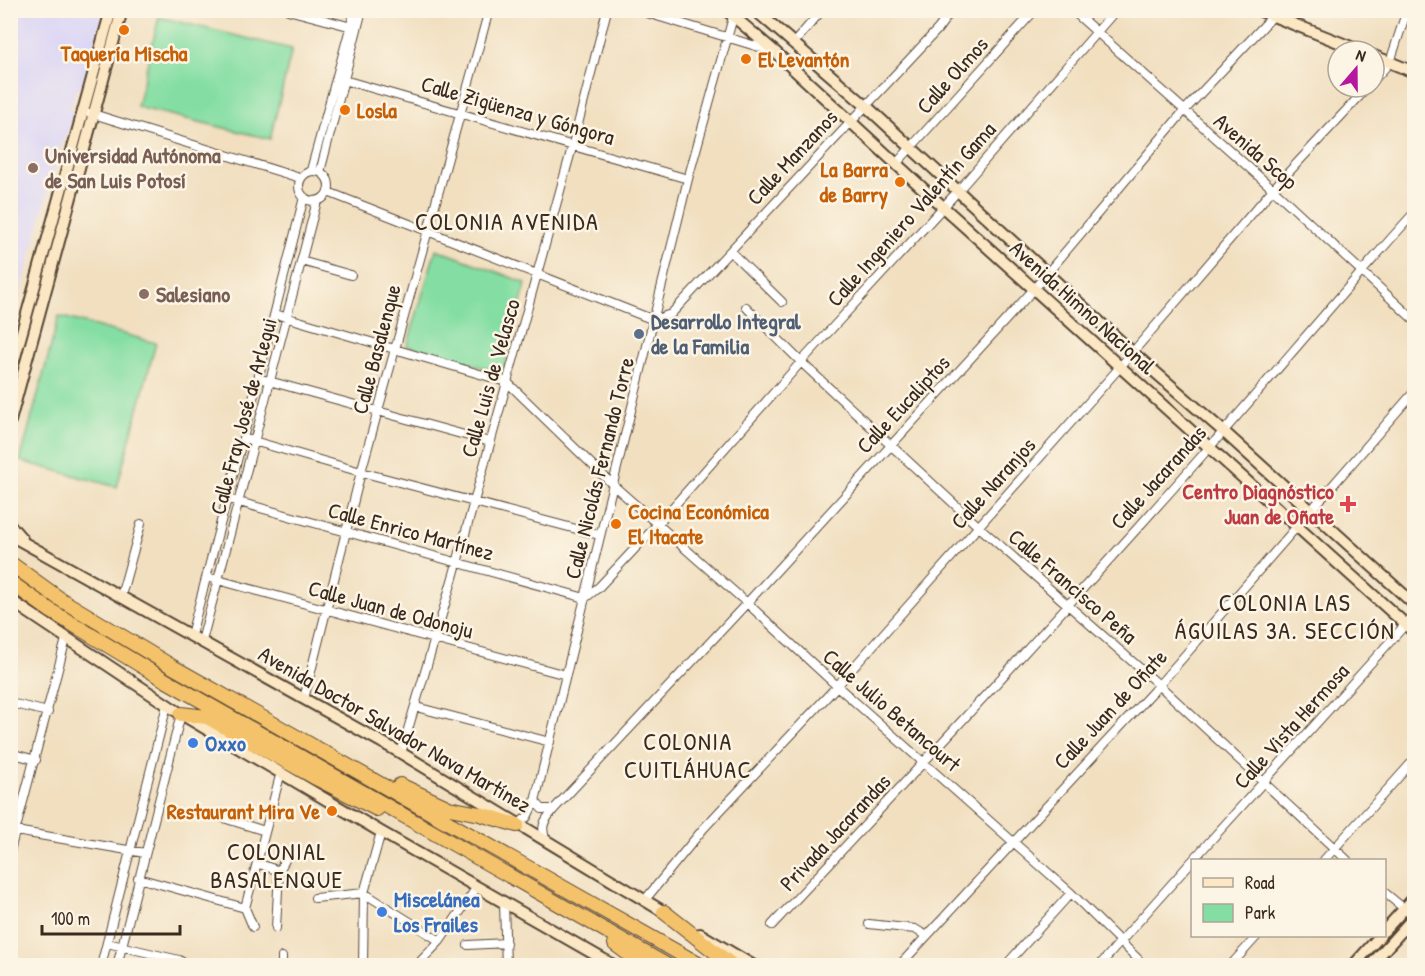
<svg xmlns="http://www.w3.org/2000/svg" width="1425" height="976" font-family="'Patrick Hand',sans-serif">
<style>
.built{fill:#dcd6f6}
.green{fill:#84dea3;stroke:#608460;stroke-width:1.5}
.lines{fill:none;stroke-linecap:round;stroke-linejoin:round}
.street-casing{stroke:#564536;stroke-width:10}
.secondary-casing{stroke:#564536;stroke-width:14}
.highway-casing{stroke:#564536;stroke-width:16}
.street{stroke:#fff;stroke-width:8}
.secondary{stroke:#fbe7c3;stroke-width:10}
.highway{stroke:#f4c26a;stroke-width:14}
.food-dot{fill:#e8710a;stroke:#fcf5e5;stroke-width:2}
.education-dot{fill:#8d6e63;stroke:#fcf5e5;stroke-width:2}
.service-dot{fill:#5c6f8a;stroke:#fcf5e5;stroke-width:2}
.health-dot{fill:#e0444e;stroke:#fcf5e5;stroke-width:2}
.shop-dot{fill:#3f7fe0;stroke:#fcf5e5;stroke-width:2}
.labels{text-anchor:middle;stroke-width:5;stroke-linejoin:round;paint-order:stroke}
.food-label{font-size:22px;font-weight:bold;fill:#c56008;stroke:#fcf5e5;text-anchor:start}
.street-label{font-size:22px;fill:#3b2a1e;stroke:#fcf5e5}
.education-label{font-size:22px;font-weight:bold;fill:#785e54;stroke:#fcf5e5;text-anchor:start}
.service-label{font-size:22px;font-weight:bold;fill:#4e5e75;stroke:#fcf5e5;text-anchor:start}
.health-label{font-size:22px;font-weight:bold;fill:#be3a42;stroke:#fcf5e5;text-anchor:end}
.shop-label{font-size:22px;font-weight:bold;fill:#366cbe;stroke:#fcf5e5;text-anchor:start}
.neighbourhood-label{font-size:24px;letter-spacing:1.5px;fill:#3b2a1e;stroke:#fcf5e5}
</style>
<rect width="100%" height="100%" fill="#fcf5e5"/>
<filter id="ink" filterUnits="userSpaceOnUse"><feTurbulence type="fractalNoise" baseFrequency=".0167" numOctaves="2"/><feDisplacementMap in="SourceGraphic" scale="12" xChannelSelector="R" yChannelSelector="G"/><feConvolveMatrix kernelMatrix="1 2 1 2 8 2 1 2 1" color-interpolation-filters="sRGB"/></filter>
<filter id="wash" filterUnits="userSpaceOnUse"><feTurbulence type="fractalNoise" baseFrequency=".008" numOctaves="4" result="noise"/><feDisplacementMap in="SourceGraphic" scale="24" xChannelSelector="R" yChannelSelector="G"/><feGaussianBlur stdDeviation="1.35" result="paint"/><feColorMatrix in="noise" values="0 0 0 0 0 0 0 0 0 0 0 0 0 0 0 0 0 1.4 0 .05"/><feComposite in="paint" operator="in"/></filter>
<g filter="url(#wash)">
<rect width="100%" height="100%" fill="#f1dfc0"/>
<path class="built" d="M11,10L104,11L83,84L76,91L70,108L75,114L66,140H63L11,326Z"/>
<path class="green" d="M159,17L292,49L270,139L137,107Z
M436,249L526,283L503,373L407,346Z
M59,316L156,343L117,487L20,461Z"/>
</g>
<g filter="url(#ink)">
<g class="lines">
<defs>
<path id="street" d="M288,10L352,27
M637,10L769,50
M1072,10L1273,189L1414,320
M793,44L822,10
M337,78L688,179
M1374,80L1390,62L1407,10
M90,113L300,178
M896,164L1035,10
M311,170L355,10
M299 186a15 15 0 1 1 30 0a15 15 0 1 1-30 0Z
M320,172L362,10
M328,192L654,320L671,314L938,29L952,10
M730,251L782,302
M301,261L351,275
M746,307L801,362L978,526L1159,685L1347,860
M275,314L507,382L613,485L747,603L837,686L1071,893L1145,966
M258,378L490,442
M243,438L361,472L599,535
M228,499L585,598L599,587L658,524L801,362L957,192L1116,10
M207,577L566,675
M121,596L141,524
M191,635L243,438L304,197
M202,641L317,201
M304,699L361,472L489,10
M10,703L48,712
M416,707L550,742
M10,753L36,760
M401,753L454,574L573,144L607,10
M535,801L542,809H554
M217,816L265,831
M517,825L527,817L535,801L688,179L735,10
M10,830L145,853
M546,841C540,826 544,821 554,809L747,603L1034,289L1184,111L1273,16
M10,851L66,639
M1193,860L1414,615
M1324,860L1414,760
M257,863L279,871
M138,878L245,908
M1384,892L1407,911
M315,898L364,893L440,941
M644,901L704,828L837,686L1120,367L1273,189L1368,87
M504,903L506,966
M245,908L281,772
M245,908L253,927
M869,924L915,929L925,935
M772,925C919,768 1066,610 1208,449C1277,371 1344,290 1414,213
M276,928L279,871L285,860
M107,943L179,960L188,966
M468,945L506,943
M282,957V966
M101,966L167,705
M117,966L181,714
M363,966L364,893L381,832
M416,966L440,941L477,887
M899,966L1159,685L1414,392
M1005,966L1071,893
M1099,966L1192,861
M1230,966L1257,936"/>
<path id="secondary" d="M726,10L774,51L943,207L1414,632
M755,10L865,105L1132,352L1223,431L1414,604
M1258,10L1361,51
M1374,56L1414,72
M10,375L111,10
M10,421L122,10
M10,525L22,539
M10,535L401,753L669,915
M10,600L181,714L381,832L615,966
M1384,931L1414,898
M700,934L754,966
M1353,966L1380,936
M1370,966L1414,917"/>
<path id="highway" d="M10,563L60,599L173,667L702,966
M10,582L51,611L165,680L668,966
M181,714L207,717L314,777L377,809
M400,785L449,808L480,814L517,825
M664,912L733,966
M615,944L645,966"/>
</defs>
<use href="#street" class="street-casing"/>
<use href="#secondary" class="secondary-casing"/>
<use href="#highway" class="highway-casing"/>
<use href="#street" class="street"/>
<use href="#secondary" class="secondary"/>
<use href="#highway" class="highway"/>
</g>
</g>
<g class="food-dot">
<circle cx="124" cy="30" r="6"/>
<circle cx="746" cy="59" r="6"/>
<circle cx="345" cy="110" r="6"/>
<circle cx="900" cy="182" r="6"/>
<circle cx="616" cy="524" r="6"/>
<circle cx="332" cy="811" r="6"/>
</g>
<g class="education-dot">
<circle cx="33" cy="168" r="6"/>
<circle cx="144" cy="294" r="6"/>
</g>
<circle class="service-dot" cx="639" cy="334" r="6"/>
<path class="health-dot" d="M1345 495h6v6h6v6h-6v6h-6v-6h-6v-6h6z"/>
<g class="shop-dot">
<circle cx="193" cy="743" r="6"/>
<circle cx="382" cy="912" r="6"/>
</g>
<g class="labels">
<g class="food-label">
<text x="124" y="61" text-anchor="middle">Taquería Mischa</text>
<text x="758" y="67">El Levantón</text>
<text x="357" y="118">Losla</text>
<text x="888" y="177" text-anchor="end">La Barra<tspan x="888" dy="25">de Barry</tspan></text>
<text x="628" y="519">Cocina Económica<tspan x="628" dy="25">El Itacate</tspan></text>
<text x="320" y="819" text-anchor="end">Restaurant Mira Ve</text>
</g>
<g class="street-label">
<text transform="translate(952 75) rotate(-48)" y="8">Calle Olmos</text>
<text transform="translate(518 110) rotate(16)" y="8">Calle Zigüenza y Góngora</text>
<text transform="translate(1256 151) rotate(41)" y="8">Avenida Scop</text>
<text transform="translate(792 157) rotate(-47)" y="8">Calle Manzanos</text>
<text transform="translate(911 214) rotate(-48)" y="8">Calle Ingeniero Valentín Gama</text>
<text transform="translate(1083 307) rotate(42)" y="8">Avenida Himno Nacional</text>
<text transform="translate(376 349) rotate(-75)" y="8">Calle Basalenque</text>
<text transform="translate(490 378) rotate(-74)" y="8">Calle Luis de Velasco</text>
<text transform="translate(903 404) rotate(-47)" y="8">Calle Eucaliptos</text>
<text transform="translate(243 416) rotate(-75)" y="8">Calle Fray José de Arlegui</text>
<text transform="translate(599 468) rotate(-76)" y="8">Calle Nicolás Fernando Torre</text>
<text transform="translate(1158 477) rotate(-48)" y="8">Calle Jacarandas</text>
<text transform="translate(993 483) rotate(-48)" y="8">Calle Naranjos</text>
<text transform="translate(411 531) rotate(15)" y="8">Calle Enrico Martínez</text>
<text transform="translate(1073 586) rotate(41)" y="8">Calle Francisco Peña</text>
<text transform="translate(391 609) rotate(15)" y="8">Calle Juan de Odonoju</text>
<text transform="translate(1110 709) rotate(-47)" y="8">Calle Juan de Oñate</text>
<text transform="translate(892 710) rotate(41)" y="8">Calle Julio Betancourt</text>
<text transform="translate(1291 726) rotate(-48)" y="8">Calle Vista Hermosa</text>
<text transform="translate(395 729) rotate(30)" y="8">Avenida Doctor Salvador Nava Martínez</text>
<text transform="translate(835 832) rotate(-47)" y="8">Privada Jacarandas</text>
</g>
<g class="education-label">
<text x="45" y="163">Universidad Autónoma<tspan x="45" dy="25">de San Luis Potosí</tspan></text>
<text x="156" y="302">Salesiano</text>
</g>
<g class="service-label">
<text x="651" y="329">Desarrollo Integral<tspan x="651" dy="25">de la Familia</tspan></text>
</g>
<g class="health-label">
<text x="1334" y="499">Centro Diagnóstico<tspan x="1334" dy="25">Juan de Oñate</tspan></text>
</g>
<g class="shop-label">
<text x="205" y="751">Oxxo</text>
<text x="394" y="907">Miscelánea<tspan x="394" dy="25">Los Frailes</tspan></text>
</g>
<g class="neighbourhood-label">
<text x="507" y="230">COLONIA AVENIDA</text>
<text x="1285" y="611">COLONIA LAS<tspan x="1285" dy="28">ÁGUILAS 3A. SECCIÓN</tspan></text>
<text x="688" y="750">COLONIA<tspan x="688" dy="28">CUITLÁHUAC</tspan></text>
<text x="277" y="860">COLONIAL<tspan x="277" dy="28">BASALENQUE</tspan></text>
</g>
</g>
<rect width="1425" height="976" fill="none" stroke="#fcf5e5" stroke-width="36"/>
<rect x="1191" y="859" width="195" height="78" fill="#fcf5e5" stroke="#afa495" stroke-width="1.5"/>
<rect x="1203" y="878" width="30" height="9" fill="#fbe7c3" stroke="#afa495" stroke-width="1.5"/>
<text x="1245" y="889" font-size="18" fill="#3b2a1e">Road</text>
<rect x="1203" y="904" width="30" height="18" fill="#84dea3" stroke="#afa495" stroke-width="1.5"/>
<text x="1245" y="919" font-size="18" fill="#3b2a1e">Park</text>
<g transform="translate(1356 69) rotate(20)"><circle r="28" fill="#fcf5e5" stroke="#afa495" stroke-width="1.5"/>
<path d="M0-4.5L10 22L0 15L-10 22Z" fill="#b5179e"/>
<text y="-9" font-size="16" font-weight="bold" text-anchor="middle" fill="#3b2a1e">N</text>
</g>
<path d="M42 925v9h138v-9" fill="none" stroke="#3b2a1e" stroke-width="3"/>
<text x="51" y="925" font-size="18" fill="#3b2a1e" stroke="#fcf5e5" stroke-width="4.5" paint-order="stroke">100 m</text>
</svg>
